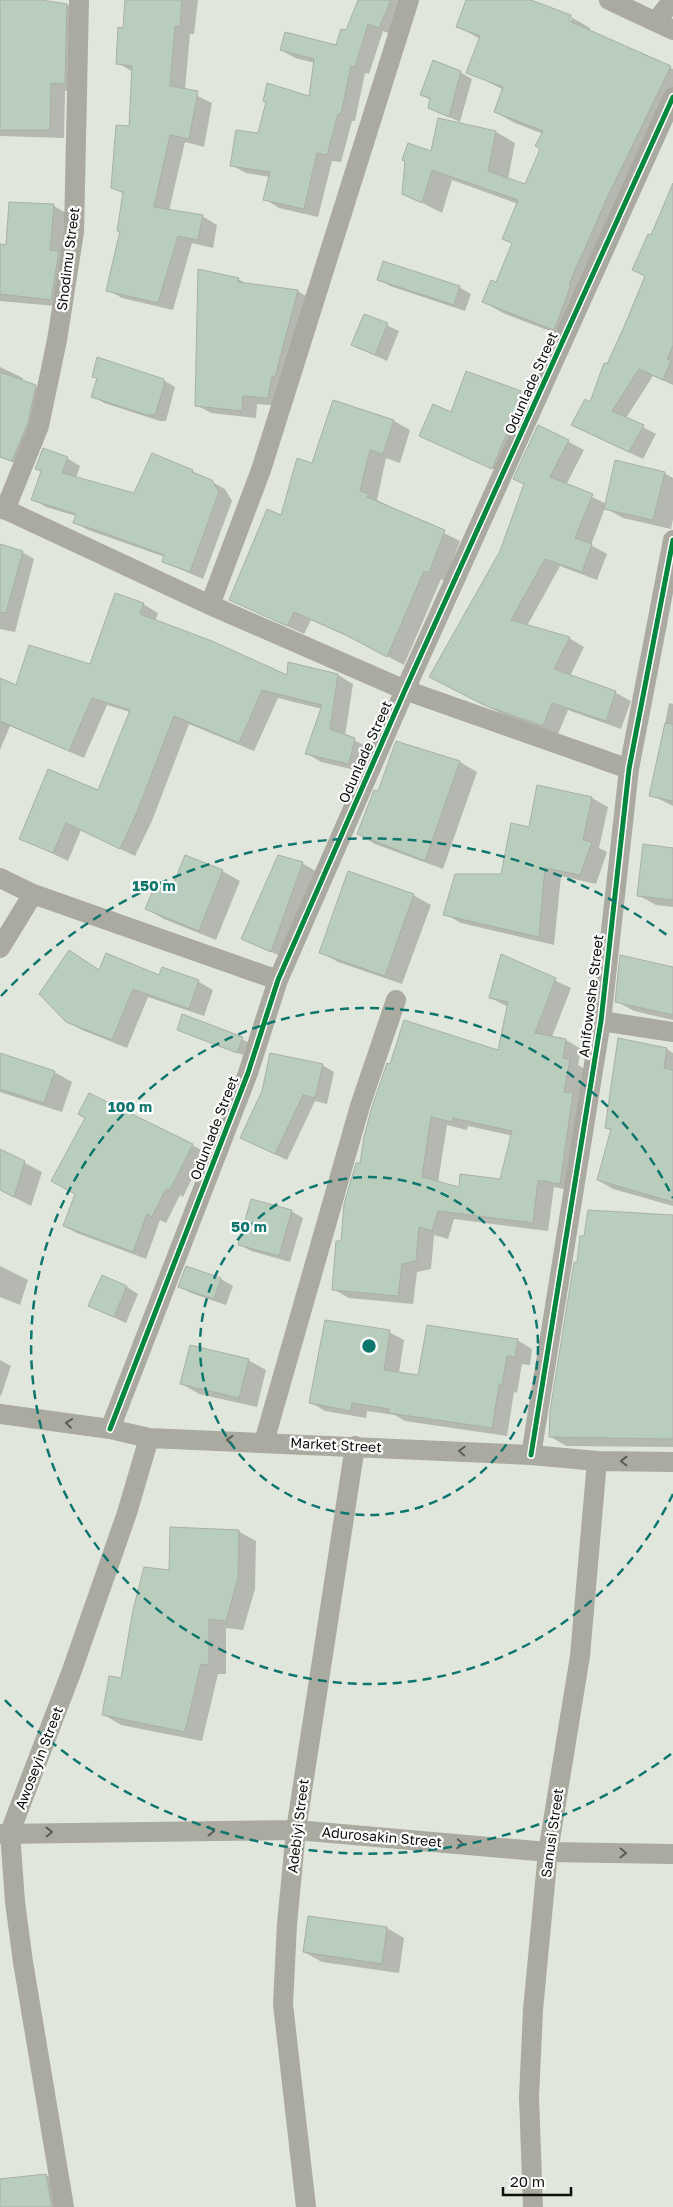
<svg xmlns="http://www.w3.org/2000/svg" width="673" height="2207" font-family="'Golos Text',sans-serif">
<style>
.shadow{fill:#0003;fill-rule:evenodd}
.building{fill:#b9cdbd;stroke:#aaafa8;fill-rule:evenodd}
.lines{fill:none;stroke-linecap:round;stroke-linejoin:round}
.minor{stroke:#aaaaa0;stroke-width:20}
.cycleway-casing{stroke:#fff;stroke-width:8}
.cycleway{stroke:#00873e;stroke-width:5}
.oneway{stroke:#5c5d56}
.ring{fill:none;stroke:#0f766e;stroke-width:2.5;stroke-dasharray:9 6}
.labels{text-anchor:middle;stroke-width:4.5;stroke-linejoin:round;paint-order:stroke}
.street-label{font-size:14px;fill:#0d100b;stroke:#fff}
.centre{fill:#0f766e;stroke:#fff;stroke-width:2.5}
.ring-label{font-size:15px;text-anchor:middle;font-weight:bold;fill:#0f766e;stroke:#fff;stroke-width:4.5;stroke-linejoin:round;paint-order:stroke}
</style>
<rect width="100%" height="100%" fill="#e1e6dc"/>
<path class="shadow" d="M0,0L67,5L81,13L79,91H65L64,138L0,136Z
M127,0H198L194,34H190L185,90L212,103L204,147L185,142L169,211L202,216L217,225L213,248L192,243L173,310L122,298L108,290L122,232L124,194L113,188L130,127L133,72L118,63L124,30Z
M360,0H408L393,35L383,31L369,74L365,73L355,121H352L341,162L332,161L318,217L279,208L265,199L270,177L246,173L231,165L259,134L310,98L315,63L295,58L281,50L337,46L347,32Z
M468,0H528L571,17L590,28L589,31L673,69V114L573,340L503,313L484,302L497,283L513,243L518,204L452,180L442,213L403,193L432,153L439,120L496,132L515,143L508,179L526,186L541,149L543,134L515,123L495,112L504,90L468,72L480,39L457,26ZM569,18H572L568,28Z
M460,72L472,79L460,122L430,108L431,100L421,95Z
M673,186V385L653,376L626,418L656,434L643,459L586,432L590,403L646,276L651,237Z
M54,206L68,214L66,307L0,301V245L7,246Z
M238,279L248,285L297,291L312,299L282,406L257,404L256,418L211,413L196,405Z
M378,279L459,287L471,294L465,311L390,286Z
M365,315L399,331L387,361L353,345Z
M0,367L23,378L22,381L48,393L26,468L0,457Z
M466,372L524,393L535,399L498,471L431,440L451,414Z
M93,376L163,380L175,387L166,421H160L104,403L93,396L98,379Z
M333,401L394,421L410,430L400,463L386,458L377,500L460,541L445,581L441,579L404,665L362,643L311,620L304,634L230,600L313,465Z
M539,426L584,450L566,485L607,504L664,473L673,478V519L671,529L623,518L605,508L591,545L607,554L597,580L560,566L527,626L569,638L584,647L570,676L616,693L631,701L621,729L568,710L558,734L502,714L446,685L501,551L525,485L515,479Z
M67,458L80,466L76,478L135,495L192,471L225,489L232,501L203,579L163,562L165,557L88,530L75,523L76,516L46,507L33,499Z
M0,546L22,552L34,559L15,632L0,629Z
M143,604L158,613L155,621L288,677L289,663L338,675L353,684L345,736L370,748L364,772L321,762L306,753L322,709L278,698L254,751L189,724L152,821L135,856L81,830L68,861L20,838L99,792L130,712L107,705L84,758L10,726L0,750V680L17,687L91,665Z
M669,703L673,704V806L651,795Z
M396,743L460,762L477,772L443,869L375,844L358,834L378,793Z
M538,787L592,798L608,807L599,848L607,852L596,884L561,876L554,945L461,923L445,914L502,876L530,829Z
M673,849V907L656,905L638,895Z
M302,863L319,873L289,960L242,939Z
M222,871L240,881L216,940L164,919L147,909L170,893Z
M413,895L431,905L402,984L338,962L321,952Z
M69,951L100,971L160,976L163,969L199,982L213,990L204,1016L148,997L127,1048L82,1030L66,1021Z
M502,956L571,988L552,1037L566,1040L581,1049L578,1065L585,1069L575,1192L554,1187L548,1231L454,1219L448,1239L434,1235L431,1269L417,1272L413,1304L349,1298L333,1289L361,1165L499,1052L508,1007L491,998ZM447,1125L467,1130L468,1126L513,1136L501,1180L460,1188L438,1182Z
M673,968V1020L634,1011L616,1001Z
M183,1015L248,1042L243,1055L184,1032Z
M619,1040L667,1049L673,1053V1206L613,1189L598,1180L612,1131L607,1128Z
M0,1055L54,1072L72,1082L62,1112L0,1092Z
M322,1065L334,1072L327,1104L315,1101L287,1160L241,1138Z
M192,1145L205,1152L183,1197L180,1195L166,1223L160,1220L146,1259L77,1233L64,1226L76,1194Z
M0,1150L42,1172L31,1206L0,1190Z
M291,1211L303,1218L290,1262L251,1251L239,1244Z
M673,1217V1447L566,1446L551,1437Z
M0,1266L28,1280L20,1305L0,1297Z
M187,1268L221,1279L233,1286L226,1305L191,1293L179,1286Z
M127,1287L138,1294L126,1323L89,1306Z
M389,1332L404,1340L399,1373L419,1376L517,1340L532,1349L530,1365L522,1364L517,1393L514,1392L507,1436L405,1421L395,1415L367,1411L366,1418L325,1411L310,1402Z
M0,1360L11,1366L1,1396H0Z
M248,1360L266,1370L257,1407L199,1394L182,1384Z
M238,1531L256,1541L255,1589L243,1630L226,1628V1674H218L202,1741L121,1725L104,1715L122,1680L170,1571Z
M309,1917L387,1928L404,1938L399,1973L322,1962L304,1952Z
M46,2175L64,2185L67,2207H0V2181Z"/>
<path class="building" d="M0,0H41L67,4L65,84L51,83L50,130H0Z
M125,0H182L180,26H175L170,86L198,91L189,139L170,135L154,207L203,215L198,240L178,236L158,303L106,291L120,231H117L123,192L111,188L116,125L129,126L132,66L116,64L118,27L123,28Z
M358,0H391L379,28L368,24L355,67L351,66L341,114H338L327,155L317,153L304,209L263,200L270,172L230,166L236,130L258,133L266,102L263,101L267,83L309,96L314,59L280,50L285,32L336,45L341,29L346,30Z
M466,0H531L571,15L569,21L671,66L607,198L569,284L571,285L554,330L482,302L491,280L496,282L512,243L502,239L518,200L432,170L422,203L402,194L405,161L402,160L408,143L431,151L438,118L496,131L488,171L525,184L540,149L535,146L543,131L494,112L503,87L466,73L480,36L456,27Z
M433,60L461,71L449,117L428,108L430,98L420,95Z
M673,183V346L667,359L671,361L663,380L639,369L612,411L644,425L629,452L571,425L585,399L590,402L604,363L607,364L624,327L645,276L632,270L648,234L651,235Z
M9,202L54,204L50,250L59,251L51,300L0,294V244L6,245Z
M383,261L460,286L454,305L377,280Z
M198,269L239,278L238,282L298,290L275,377L272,376L268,398L243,396L242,411L195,406Z
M364,314L388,323L375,355L351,345Z
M97,357L164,379V386L155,415H147L91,397L97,378L92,377Z
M466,371L524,392L492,469L419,436L433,404L451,412Z
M0,372L36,385L28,423L12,461L0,457Z
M333,400L394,420L383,454L370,450L360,491L369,494L367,497L445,530L429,573L424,571L387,657L344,634L294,612L287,626L229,600L267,509L281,515L297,458L312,463Z
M538,425L569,440L550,477L593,494L575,538L592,544L582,572L545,559L511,620L570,637L554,669L616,691L606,721L552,703L543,726L486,706L429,677L500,551L524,484L513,479Z
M43,448L68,457L62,473L134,493L152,453L193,470L192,472L212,480L219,492L190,572L162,562L164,555L102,532L73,523L76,514L31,500L41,471L35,469Z
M615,460L665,472L653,520L604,509Z
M0,544L23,551L6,613L0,612Z
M115,593L144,603L140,614L212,641L287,675L288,662L338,674L330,729L355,738L349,764L305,754L322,705L262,690L239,743L174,716L137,812L120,849L66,823L53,853L19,839L48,769L98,790L130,710L92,698L69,751L0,721V678L16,685L29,645L90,664Z
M665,723L673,724V801L649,796Z
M396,741L460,761L425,861L357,834L374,790L378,791Z
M537,785L592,797L583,840L592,842L580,875L545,868L539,937L443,915L455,874H501L511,823L529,827Z
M643,844L673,848V900L637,896Z
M185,855L223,870L199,931L145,909L155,886L170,892Z
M278,855L303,862L271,952L241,939Z
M348,871L414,894L385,976L319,953Z
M69,950L99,970L106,953L159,975L162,967L199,980L189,1009L133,989L112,1040L66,1022L39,994Z
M501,954L556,978L535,1033L566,1039L563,1058L570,1059L564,1092L573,1093L560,1184L538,1180L533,1223L438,1211L432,1231L419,1227L416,1261L402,1264L398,1296L332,1290L336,1241H341L344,1204L356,1163H360L364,1137L371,1110L387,1063L390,1064L404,1020L498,1050L508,1002L489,998ZM431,1117L452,1122L453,1118L512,1131L500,1179L460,1174L459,1187L422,1177Z
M620,955L673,967V1015L615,1002Z
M182,1014L243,1037L237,1053L177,1030Z
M618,1038L667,1048L664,1068L673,1070V1202L597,1180L611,1129L605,1128Z
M0,1053L55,1071L44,1103L0,1089Z
M270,1053L323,1064L315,1098L303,1095L275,1154L240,1138L262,1091Z
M89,1093L193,1144L170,1190L166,1189L152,1217L147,1214L133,1252L63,1226L75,1194L51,1181L85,1118L78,1114Z
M0,1149L25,1161L14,1197L0,1190Z
M251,1199L292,1210L279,1256L238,1245Z
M588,1210L673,1215V1439L549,1437L550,1411L574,1262H577L580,1236H584Z
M186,1266L221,1278L214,1299L178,1287Z
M102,1275L127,1286L114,1317L88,1306Z
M325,1320L390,1330L384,1370L418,1375L427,1325L518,1339L515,1357L507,1356L502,1385H499L492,1428L389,1413V1409L352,1403L351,1411L309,1403Z
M190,1345L249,1359L239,1398L180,1384Z
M170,1527L239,1530L238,1578L226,1621L209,1619V1665L201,1664L185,1732L102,1715L109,1676L121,1678L133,1610L144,1567L169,1570Z
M308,1916L387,1927L382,1964L303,1952Z
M46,2174L52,2207H0V2179Z"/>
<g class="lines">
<path class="minor" d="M609,0L673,30
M656,21L673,0
M0,507L210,605L405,690L629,769
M5,510L39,426L57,340L74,232L79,0
M210,605L261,470L409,0
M0,878L33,894L278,980
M0,948L33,894
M601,1021L673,1032
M0,1414L110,1429L149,1438L531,1455L597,1461L673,1462
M110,1429L248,1073L278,980L405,690L673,97
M264,1442L360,1106L396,1000
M531,1455L601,1021L629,769L673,540
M0,1834L296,1830L548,1852L673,1854
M64,2207L23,1962L15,1902L10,1832L71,1673L127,1513L149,1438
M306,2207L283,2004L287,1924L296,1830L355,1446
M533,2207L529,2097L533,2010L548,1852L580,1656L597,1461"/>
<defs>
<path id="cycleway" d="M110,1429L248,1073L278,980L405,690L673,97
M531,1455L601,1021L629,769L673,540"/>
</defs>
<use href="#cycleway" class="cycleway-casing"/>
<use href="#cycleway" class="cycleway"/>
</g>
<defs><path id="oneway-chevron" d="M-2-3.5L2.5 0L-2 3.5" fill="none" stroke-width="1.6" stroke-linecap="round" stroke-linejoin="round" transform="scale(1.25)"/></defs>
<g class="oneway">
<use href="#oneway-chevron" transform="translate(69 1423) rotate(-172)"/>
<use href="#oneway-chevron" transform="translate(230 1440) rotate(-178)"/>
<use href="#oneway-chevron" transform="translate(462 1451) rotate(-177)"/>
<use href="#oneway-chevron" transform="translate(624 1461) rotate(-179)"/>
<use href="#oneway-chevron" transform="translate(211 1831) rotate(-1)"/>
<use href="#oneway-chevron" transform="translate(49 1832) rotate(-1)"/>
<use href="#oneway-chevron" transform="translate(460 1844) rotate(5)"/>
<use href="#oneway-chevron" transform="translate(623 1853) rotate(1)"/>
</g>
<g class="ring">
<circle cx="369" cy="1346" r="169"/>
<path d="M673 1494A338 338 0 1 1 673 1198"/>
<path d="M671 1754A508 508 0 0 1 1 1696M1 996A508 508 0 0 1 671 938"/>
</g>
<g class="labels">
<g class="street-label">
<text transform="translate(68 259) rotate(-83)" y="5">Shodimu Street</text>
<text transform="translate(531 383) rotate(-66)" y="5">Odunlade Street</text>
<text transform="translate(365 752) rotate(-66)" y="5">Odunlade Street</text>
<text transform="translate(591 996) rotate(-83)" y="5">Anifowoshe Street</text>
<text transform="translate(214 1128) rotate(-69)" y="5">Odunlade Street</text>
<text transform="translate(336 1445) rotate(3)" y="5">Market Street</text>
<text transform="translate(39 1758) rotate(-69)" y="5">Awoseyin Street</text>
<text transform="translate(298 1826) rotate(-83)" y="5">Adebiyi Street</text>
<text transform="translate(552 1833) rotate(-82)" y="5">Sanusi Street</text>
<text transform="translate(382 1837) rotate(5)" y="5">Adurosakin Street</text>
</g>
</g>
<circle cx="369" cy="1346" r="8" class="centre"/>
<g class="ring-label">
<text x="154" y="891">150 m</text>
<text x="130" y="1112">100 m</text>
<text x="249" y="1232">50 m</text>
</g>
<path d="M503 2187v8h68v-8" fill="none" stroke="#0d100b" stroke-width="2.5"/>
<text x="510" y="2187" font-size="15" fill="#0d100b" stroke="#ffffff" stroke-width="4" paint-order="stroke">20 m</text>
</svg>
